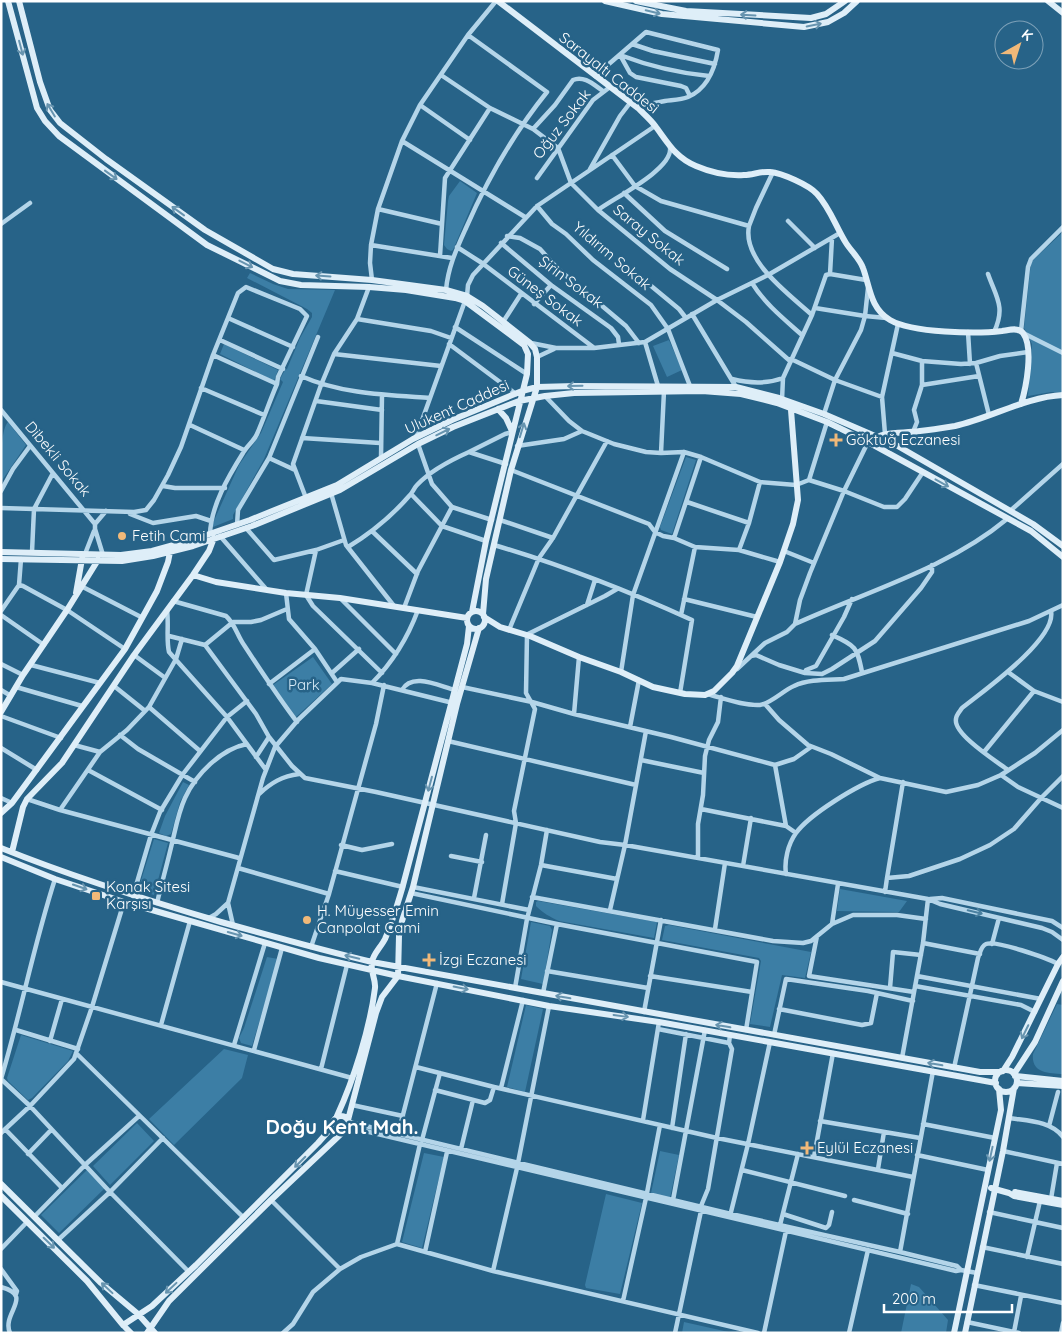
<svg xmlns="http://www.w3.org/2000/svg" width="1064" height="1334" font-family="Quicksand,sans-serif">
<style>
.green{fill:#3c7ea5}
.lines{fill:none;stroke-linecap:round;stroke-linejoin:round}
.street{stroke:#b4d5e9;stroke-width:4.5}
.secondary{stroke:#deeef8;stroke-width:6}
.oneway{stroke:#6794af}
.oneway2{stroke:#4a80a0}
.poi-dot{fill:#f1b979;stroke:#276388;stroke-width:2}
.labels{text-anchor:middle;stroke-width:5;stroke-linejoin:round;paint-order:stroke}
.street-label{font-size:15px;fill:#fff;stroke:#276388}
.poi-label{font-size:15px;fill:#fff;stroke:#276388;text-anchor:start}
.park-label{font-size:15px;fill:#d8ebf7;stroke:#276388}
.district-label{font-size:20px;font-weight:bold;fill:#fff;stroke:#276388}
</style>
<rect width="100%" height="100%" fill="#276388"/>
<path class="green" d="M460,181L477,193L453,250L451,251L447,249L444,245L448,201L449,196Z
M1063,232V393L1051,392L1028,396L1032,344L1024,328L1031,262Z
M250,273L273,284L288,289L335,290L264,459L233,515V519L213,527L212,525L239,465L261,433L283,382L280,379L285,370L287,369L300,338L312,317V313L307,309L247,278Z
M669,340L682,370L667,377L653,346Z
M224,344L278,370L274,381L220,354Z
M8,422L26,445L1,482C1,469 0,430 8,422Z
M686,457L696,460L672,534L661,530L660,527Z
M313,657L332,684L296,717L273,685Z
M183,782L189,785L180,802L171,834L166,836L159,833L165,816Z
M154,839L168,843L154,895L138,890Z
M840,889L907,901L899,912L837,911Z
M538,901L657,922L654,938L559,921C550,917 543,913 536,906V902Z
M531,922L550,926L552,930L543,984L521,979Z
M669,925L811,952L805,978L782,975L770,1027L750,1024L761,961L759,958L662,940L665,926Z
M267,957L278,959L252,1046L241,1043L239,1038L244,1028Z
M1057,1004L1063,1005V1074C1048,1073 1031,1073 1033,1054Z
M526,1005L543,1009L525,1092L507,1087Z
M21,1035L73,1051L68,1061L32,1098L28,1100L8,1081L7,1078Z
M224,1049L248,1055L242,1078L174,1145L149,1119Z
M137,1123L154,1141L110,1185L93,1166Z
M660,1151L679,1155L670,1198L651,1193Z
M424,1153L444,1157L422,1248L402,1242Z
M88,1169L105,1188L59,1233L41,1215Z
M606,1194L642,1203L620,1294L586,1288L585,1285Z
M911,1284L919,1287L948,1320L946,1333H901Z
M684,1322L733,1333H682Z"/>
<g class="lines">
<path class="street" d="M632,44L653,51L715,64
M620,55C649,66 678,73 709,76
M620,55L630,73L636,77L681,86L686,88L690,96
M441,75L490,108L533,129L558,148L571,183L598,210L670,269L717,300L746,322L790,361
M420,105L470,140
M533,129L555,105L573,80C584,75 594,85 603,91
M402,141L525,217
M612,155L635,186L661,201L749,226C742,261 789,294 812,315
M590,169L620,116L630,103C643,106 653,103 665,101C672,100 681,100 688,97C707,89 715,68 718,50L646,32L595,76
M537,178L593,100L610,87
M624,193L665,231L727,269
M537,206L552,224L566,234L593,260L651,305L668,329L690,386
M378,209L442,224
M598,210C614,198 673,169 670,148
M788,221L815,248
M1,224L30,203
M749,226L756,208L773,172
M507,236L520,238L540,249L558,269L626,326L639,343
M501,243L551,285L611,328L618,337L619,344
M371,245L452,258
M457,247L482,263L593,347
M440,256L445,178L490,108
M830,274L832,238
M988,274C996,297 1006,307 994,332
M372,280L370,263L371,245L378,209L402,141L420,105L468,35L496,1
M752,283C765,304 784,319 802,335
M650,285L679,309L686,318
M446,290C448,267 457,248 466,228C488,178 513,134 547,92L468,35
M467,296L468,285L473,275L537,206L655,126
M534,304L551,285
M815,308L865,316L868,288
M692,314L736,387
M228,318L293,347
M357,319L431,331L451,338
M503,322L521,294
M455,327L527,374
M1021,331L1028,267L1031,259L1063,227
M968,332L970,364
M1023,333L1063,353
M220,340L283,369
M645,342L658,386
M531,343L556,348H594L645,342L717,300L768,275L840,233
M449,344L516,394
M892,353L922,361L961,364L976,363L1000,356L1028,352
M334,354L441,366
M213,355L277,384
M537,357L554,349
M791,359L835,380L882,397
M976,363L989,415
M301,376C341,394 387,395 430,398
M732,379C748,383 767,384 783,378
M922,385L979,376
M201,388L264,415
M545,396L569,421L582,431L614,444L646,452L661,453L684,452L701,457L760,482L796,485L809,480L844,491L884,507H897L905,499L923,472
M782,400L783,378L812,315L826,275L830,274L866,280
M316,401L382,410
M1,410L95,524
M824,414L835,380L861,330L865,316L886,318
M190,425L244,450
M913,432L917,422L914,410L922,385V361
M885,434L882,397L898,324
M416,437L465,301
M302,438L380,443
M418,444L432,484L452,507L492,520
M517,446L564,439L582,431
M469,452L505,434L512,432
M661,453L664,391
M269,458L295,470
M381,458L382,395
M511,470L649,524L655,532L663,536L674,538L695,547L739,550L780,562
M809,480L827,422
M163,486L175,488H225
M1,491L13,469L30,446
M331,493L346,545L394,606
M411,494L442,526L486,541
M306,498L293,464L321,385L334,354L357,319L369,287
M687,502L749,523
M1,508L134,512L146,510L154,500L168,475L181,447L213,355L238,293L246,287L300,309L307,316L278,377L277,384C270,400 264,418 257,434C254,441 247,446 243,453C228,477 211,506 210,534
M1010,511L1063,464
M130,514L153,523L196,516L211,521
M500,520L553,538
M237,525L238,510L269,458L318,337
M246,528L274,560L316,550L344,540
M373,532L417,574
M220,536L267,590
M674,538L701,457
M494,545C562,565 628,591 692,620L680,693
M348,547C371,533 392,516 410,495C413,492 414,488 417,485C431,470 451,460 469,452L506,464
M316,550L306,595L313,606L382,673
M739,550L749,523L760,482
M784,551L814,563
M32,552L34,509L53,473
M85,554L94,531
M103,555L95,529V524L106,511
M19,585L21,559
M81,586L141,617
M286,593L289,619L315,649L337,682
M340,598L396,654
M684,599L757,617
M173,601L226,616C235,624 237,635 244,645C261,671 278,697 297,722
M587,605L595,580
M404,608L418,571L452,507
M167,610C169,625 166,639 169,652L227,717L266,770
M1,611L19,585L23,586L67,610L125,649
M1,615L44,645
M681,615L695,547
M795,624C865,592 947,569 1007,519
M509,630L539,558L553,538L607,441
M526,635L605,596L617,589
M832,635C856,646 857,647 862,672
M169,636L205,645
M134,655L164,677
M751,656L765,643L787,632L795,624L800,600L810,573L844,491L868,442
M1,664L23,675
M31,665L100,683
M737,669L751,656L756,655L779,665L805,673L822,674L832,669L875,641L921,588L932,572V565
M621,672L633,595L684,452
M1008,672L1034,691L1063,702
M332,673L359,649
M805,673L806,670L816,666L844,617L852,599
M372,683C393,662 408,637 418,610
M269,684L315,649
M114,686L144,710
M16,687L82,706
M462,687L532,702L574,714L671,737L775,765L794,759L811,747
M1,690L11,696
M402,690C412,672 439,686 455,690
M707,694C723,698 743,706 760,705C770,704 784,690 794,686C809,679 827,680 844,679L1029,621L1063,605
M765,704L779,720L808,745L831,754L880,778
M149,707L200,751
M574,714L579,657
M1,716L61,738
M630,727L639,680
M120,735L138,749L195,782
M269,737L292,766L305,778L376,792L600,842L625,845L928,899L940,904L1042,928L1052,932L1063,940
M448,741L636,785
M74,745L100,752
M1,748L37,770
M984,752L1034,691
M256,757L269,737L256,714L205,645L233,622H251L261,620L287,609
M641,760L704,773
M775,765L786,826
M88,770L162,810
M1008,770C996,761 953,734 956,719C956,715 960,711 962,708C982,692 1057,639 1051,611
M1001,775L1018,787L1063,808
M259,794C271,783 282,776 299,774
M1,798L12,803
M27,799L60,810L239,858
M701,809L786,826L796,833
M60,810L100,752L127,730L149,707L176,659L182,639
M341,845L362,850L392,844
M451,856L482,862
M698,858V824L703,795L705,756L709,740L718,722L721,697
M541,865L617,879
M743,866L751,818
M238,868L329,894
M335,871L403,887
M786,874C784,861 788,844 796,833C809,815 858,784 880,778L946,792L978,785L1001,775L1035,753L1063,730
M887,878L903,782
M413,887L529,910
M885,892L887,878L909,876L960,859L990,845L1014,829L1042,797L1063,776
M411,893L557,924L757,962L746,1030
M133,896L151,835L160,812L183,774L227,717L247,701
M532,897L773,941L803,943L811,941L832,924L853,915H897L926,919
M474,898L486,835
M930,899L942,898L1052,921L1063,928
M157,903C162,882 168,861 173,839C176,826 179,811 185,798C196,774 221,749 247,744
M502,904L516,823L514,811L535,709L526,693L527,635
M610,910L625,845L646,731
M209,918L216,914L228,903
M832,924L838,884
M233,925L228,903L263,778L275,747L298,720L341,679L372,683L453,703
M715,929L725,863
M817,936L809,976L914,992
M923,943L980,954
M992,944L999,918
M311,947L329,894L376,724L384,685
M547,971L648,988
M650,976L752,992
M917,976L1041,999
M1,982L352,1078
M915,986L1021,1005L1035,1012
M515,988L527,919L541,865L547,830
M890,988L893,952L921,955
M543,993L557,924
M779,1009L862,1025L871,1023L877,993
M644,1012L661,920
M161,1025L190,921
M658,1029L729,1043
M16,1030L78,1049
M774,1035L786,979L868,991L913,1001
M50,1041L62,999
M234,1045L265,943
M254,1050L282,948
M76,1053L244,1218
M902,1058L923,943L928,899
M416,1067L494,1087L717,1138L913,1177
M954,1068L978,958C980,953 981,946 986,944C996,940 1047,958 1058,964
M321,1069L347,965
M1,1079L30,1106L110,1192L188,1271
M1,1079C21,1012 34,944 55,879
M501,1088L523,1000
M435,1090L485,1103L490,1100L494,1087
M352,1105L403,1116
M1009,1118C1028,1121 1051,1121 1063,1137
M643,1120L659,1022
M820,1121L920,1138
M349,1122L731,1214L900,1252L957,1266L961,1270
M923,1124L995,1138
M1049,1126L1058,1092
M672,1128L686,1034
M5,1129L62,1188
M346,1130L365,1131L956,1271L961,1270L977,1273
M1,1133L30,1106L74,1059L92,1007L124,902
M398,1134L437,983
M422,1140L440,1073
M461,1149L473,1100
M1003,1151L1063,1164
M28,1154L51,1130
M917,1155L988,1170
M814,1157L833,1053
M878,1169L884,1132
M742,1170L845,1196
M1051,1199L1057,1163
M271,1200L340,1269
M673,1200L705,1030
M854,1200L908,1214
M701,1206L708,1189L732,1049L729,1043L730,1035
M989,1212L1063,1228
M783,1214L826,1228L829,1225L832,1212
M730,1216L748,1144L770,1042
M34,1217L86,1164L139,1116
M780,1225L798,1154
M58,1240L110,1192L163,1138
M397,1244L420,1144
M982,1247L1063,1264
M1,1249L27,1222
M425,1252L447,1152
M900,1252L933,1071
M1027,1257L1040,1201
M1,1269L17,1291L16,1294
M493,1271L517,1168L549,1006
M974,1285L1063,1303
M1,1287C35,1296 1,1313 10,1333
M623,1301L646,1198L660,1125
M967,1322L1019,1333
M1014,1332L1021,1296
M283,1333L293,1324L313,1292L340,1269L361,1257L397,1244L493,1271L758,1333
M675,1333L701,1211
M764,1333L786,1231
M849,1333L868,1250
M1061,1333L1063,1323"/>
<path class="secondary" d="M8,1L37,108L45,121L59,136L207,245L280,281L301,285L369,287L406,290L455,298L465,301L524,345L528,354L527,374L486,541L472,612
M19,1L40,82L50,110L60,123L106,159L205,230L273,269L293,274L372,280L446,290L467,296L483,306L529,342L535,349L537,357V387L511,470L486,579L483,614
M498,1L638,108C644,114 651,120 656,127C668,143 676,158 696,166C710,172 728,176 744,175C753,175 760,171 770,172C782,173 809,185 817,194C830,208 836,227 846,243C851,251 860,259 863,268C870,287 870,308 890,320C912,333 977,334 1002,331C1009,330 1019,327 1023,333C1034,348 1026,388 1021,404
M605,1L662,14L804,27L828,22L844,13L857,1
M636,1L686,11L811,18L826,14L845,1
M1048,1L1063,13
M498,409L506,418L512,431
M868,442C886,430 900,434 920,431C931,430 943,428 955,426C991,418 1025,397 1063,395
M1,552L121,555L152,551L192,540L250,520L337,485L413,439L452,420L522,391L537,387L575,386L736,387L779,398L824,414L896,445L1033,524L1063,546
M1,559L122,561L153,556L193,546L252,526L340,490L418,444L453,427L519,401L545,396L574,393L702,391L741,394L777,403L827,422L868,442L1031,531L1063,557
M193,575L216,582L286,593L340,598L467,618
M76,593L82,559
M467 620a9 9 0 1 1 18 0a9 9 0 1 1-18 0Z
M484,617L500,627L530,636L579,657L621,672L653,687L685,694L705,695L714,691L732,673L737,666L780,562L793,524L798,500L791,410
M1,712L23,675L67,610L98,560
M1,813L12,803L125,649L157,591L168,562L170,552
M1,848C73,877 146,900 221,922C271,936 321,950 372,962L980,1072H1000
M12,852L23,807L27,799L62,763L134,655L193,575L209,551L214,538
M1,857L55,879L124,902L319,958L398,976L549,1006L659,1022L996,1083
M995 1081a11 11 0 1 1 22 0a11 11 0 1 1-22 0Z
M1003,1071L1012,1057L1058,964L1063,957
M1014,1074L1035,1042L1063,981
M1015,1076L1063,1081
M1017,1083L1063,1086
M333 1124a8 8 0 1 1 16 0a8 8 0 1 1-16 0Z
M337,1116C354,1079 370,1028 375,988C376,979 370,972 372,962C373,954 381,947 385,939C392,923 397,906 402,889L467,644L469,626
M348,1120L376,1013L382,997L398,976L399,936L402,921L413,887L457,704L479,628
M1,1184L101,1283L138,1314L155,1333
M991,1188L1009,1193L1014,1196L1063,1205
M1015,1192L1063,1201
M1,1196L87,1281L123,1325L131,1333
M123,1325L152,1306L196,1265L318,1143L333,1126
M147,1333L169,1301L271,1200L343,1132
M954,1333L1001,1110L999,1089
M965,1333L1003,1151L1014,1088"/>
</g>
<defs><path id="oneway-shaft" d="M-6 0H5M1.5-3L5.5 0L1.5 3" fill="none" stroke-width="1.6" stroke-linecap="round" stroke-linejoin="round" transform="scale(1.25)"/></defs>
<g class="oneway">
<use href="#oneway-shaft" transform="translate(653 12) rotate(13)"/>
<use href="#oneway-shaft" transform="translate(748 15) rotate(-177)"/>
<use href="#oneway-shaft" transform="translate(814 25) rotate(-11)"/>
<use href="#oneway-shaft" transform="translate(21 48) rotate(75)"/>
<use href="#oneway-shaft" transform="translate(51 110) rotate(-121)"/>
<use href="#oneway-shaft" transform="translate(111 175) rotate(36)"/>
<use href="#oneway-shaft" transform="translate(178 211) rotate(-144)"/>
<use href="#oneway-shaft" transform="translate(246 264) rotate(27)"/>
<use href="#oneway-shaft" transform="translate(323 276) rotate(-176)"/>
<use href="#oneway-shaft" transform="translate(575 386) rotate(179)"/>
<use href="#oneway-shaft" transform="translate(522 430) rotate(-73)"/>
<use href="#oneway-shaft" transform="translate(443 432) rotate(-26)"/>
<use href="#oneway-shaft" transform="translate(942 483) rotate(29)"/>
<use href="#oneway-shaft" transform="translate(430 784) rotate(105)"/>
<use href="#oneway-shaft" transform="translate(80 887) rotate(19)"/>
<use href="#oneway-shaft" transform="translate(235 934) rotate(16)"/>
<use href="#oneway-shaft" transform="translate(352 957) rotate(-167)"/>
<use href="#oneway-shaft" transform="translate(461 988) rotate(11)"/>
<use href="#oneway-shaft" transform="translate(563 997) rotate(-170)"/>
<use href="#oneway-shaft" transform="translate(621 1016) rotate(8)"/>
<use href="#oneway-shaft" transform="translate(723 1026) rotate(-170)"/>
<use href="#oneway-shaft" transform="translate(1025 1032) rotate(116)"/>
<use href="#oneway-shaft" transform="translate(935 1064) rotate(-170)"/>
<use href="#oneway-shaft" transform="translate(991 1154) rotate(102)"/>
<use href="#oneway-shaft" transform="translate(300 1162) rotate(135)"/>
<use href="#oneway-shaft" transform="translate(49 1243) rotate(44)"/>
<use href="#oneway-shaft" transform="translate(107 1288) rotate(-137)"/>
<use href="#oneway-shaft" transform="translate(171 1288) rotate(137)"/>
</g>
<use class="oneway2" href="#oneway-shaft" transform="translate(975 912) rotate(13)"/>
<g class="poi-dot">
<path d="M833.5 432.5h5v5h5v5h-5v5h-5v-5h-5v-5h5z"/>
<circle cx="122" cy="536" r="5"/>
<rect x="91" y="891" width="10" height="10" rx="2.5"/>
<circle cx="307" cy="920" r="5"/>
<path d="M426.5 952.5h5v5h5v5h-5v5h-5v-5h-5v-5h5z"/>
<path d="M804.5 1140.5h5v5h5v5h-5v5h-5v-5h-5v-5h5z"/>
</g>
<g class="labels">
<g class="street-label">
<text transform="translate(609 73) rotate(38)" y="5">Sarayaltı Caddesi</text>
<text transform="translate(562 124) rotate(-52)" y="5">Oğuz Sokak</text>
<text transform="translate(649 235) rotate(39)" y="5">Saray Sokak</text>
<text transform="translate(612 256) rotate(40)" y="5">Yıldırım Sokak</text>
<text transform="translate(571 282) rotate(37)" y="5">Şirin Sokak</text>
<text transform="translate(545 296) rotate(37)" y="5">Güneş Sokak</text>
<text transform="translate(457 407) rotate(-24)" y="5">Ulukent Caddesi</text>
<text transform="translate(58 459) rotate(50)" y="5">Dibekli Sokak</text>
</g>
<g class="poi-label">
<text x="846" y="445">Göktuğ Eczanesi</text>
<text x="132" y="541">Fetih Cami</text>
<text x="106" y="892">Konak Sitesi<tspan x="106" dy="17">Karşısı</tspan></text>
<text x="317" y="916">H. Müyesser Emin<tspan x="317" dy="17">Canpolat Cami</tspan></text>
<text x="439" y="965">İzgi Eczanesi</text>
<text x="817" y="1153">Eylül Eczanesi</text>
</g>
<g class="park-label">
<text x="304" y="690">Park</text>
</g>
<g class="district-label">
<text x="342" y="1134">Doğu Kent Mah.</text>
</g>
</g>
<rect width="1064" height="1334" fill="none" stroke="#ffffff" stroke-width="5"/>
<g transform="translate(1019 45) rotate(39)"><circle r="24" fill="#276388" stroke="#7da1b8"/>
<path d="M0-4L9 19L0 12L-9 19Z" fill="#f1b979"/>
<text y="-8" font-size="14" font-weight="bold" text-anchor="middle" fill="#ffffff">K</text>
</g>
<path d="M884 1304v8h128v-8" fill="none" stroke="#ffffff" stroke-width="2.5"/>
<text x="892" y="1304" font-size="15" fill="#ffffff" stroke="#276388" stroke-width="4" paint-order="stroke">200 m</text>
</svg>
